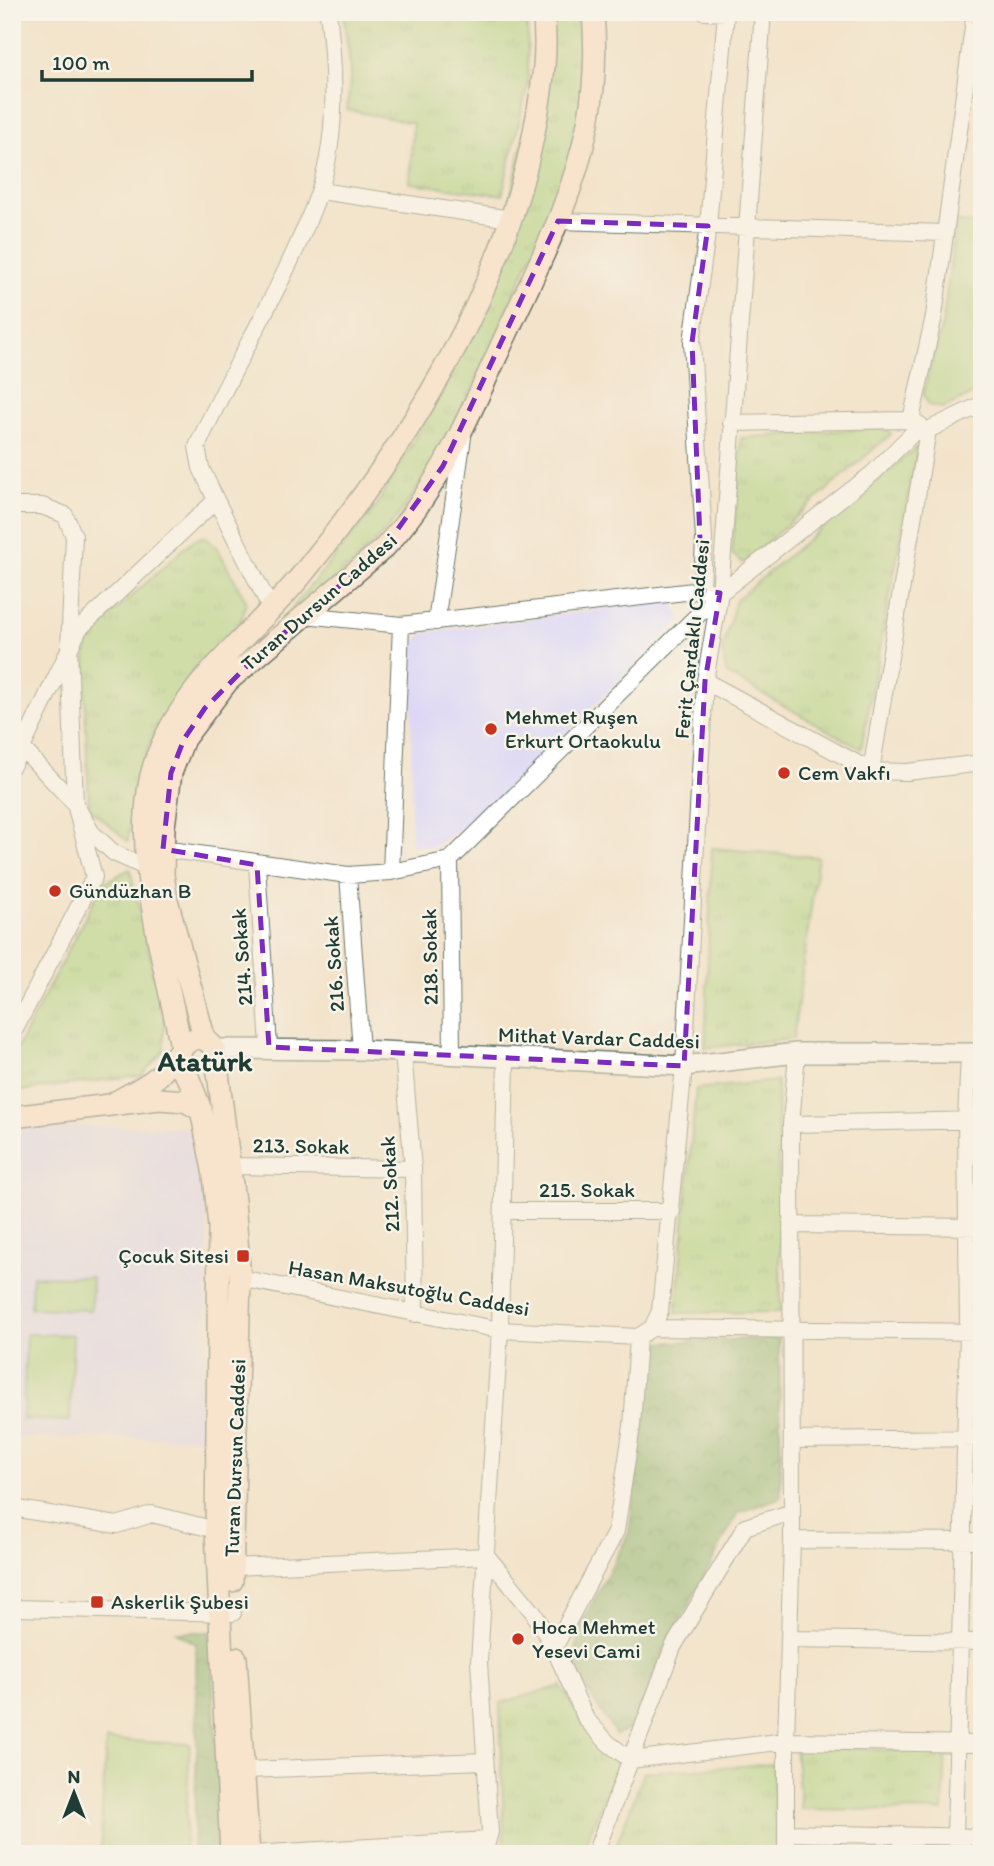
<svg xmlns="http://www.w3.org/2000/svg" width="994" height="1866" font-family="Itim,sans-serif">
<style>
.built{fill:#dcd6f6}
.grass{fill:url(#grass-tufts);stroke:#64895b;stroke-width:2}
.forest{fill:url(#forest-crowns);stroke:#527a52;stroke-width:2}
.green{fill:#a8d582;stroke:#64895b;stroke-width:2}
.lines{fill:none;stroke-linecap:round;stroke-linejoin:round}
.minor-casing{stroke:#697769;stroke-width:18}
.tertiary-casing{stroke:#697769;stroke-width:22}
.secondary-casing{stroke:#697769;stroke-width:24}
.minor{stroke:#fff;stroke-width:16}
.tertiary{stroke:#fff;stroke-width:19}
.secondary{stroke:#fee3d1;stroke-width:21}
.marked{fill:none;stroke:#7b2cbf;stroke-width:5;stroke-dasharray:14 9;stroke-linejoin:round}
.poi-dot{fill:#c8321e;stroke:#f7f3e8;stroke-width:2.5}
.labels{text-anchor:middle;stroke-width:5;stroke-linejoin:round;paint-order:stroke}
.street-label{font-size:21px;fill:#1f3d34;stroke:#f7f3e8}
.poi-label{font-size:21px;fill:#1f3d34;stroke:#f7f3e8;text-anchor:start}
.district-label{font-size:28px;font-weight:bold;fill:#1f3d34;stroke:#f7f3e8}
</style>
<defs>
<pattern id="grass-tufts" width="24" height="20" patternUnits="userSpaceOnUse" patternTransform="scale(1.75)"><rect width="24" height="20" fill="#a8d582"/><path d="M3 7l-1-3M5 7V3M7 7l1-3M15 17l-1-3M17 17v-4M19 17l1-3" fill="none" stroke="#88ae6b"/></pattern>
<pattern id="forest-crowns" width="20" height="18" patternUnits="userSpaceOnUse" patternTransform="scale(1.75)"><rect width="20" height="18" fill="#86b670"/><path d="M2 6a3 3 0 1 1 6 0M12 15a3 3 0 1 1 6 0" fill="none" stroke="#6d955d"/></pattern>
</defs>
<rect width="100%" height="100%" fill="#f7f3e8"/>
<filter id="ink" filterUnits="userSpaceOnUse"><feTurbulence type="fractalNoise" baseFrequency=".0143" numOctaves="2"/><feDisplacementMap in="SourceGraphic" scale="14" xChannelSelector="R" yChannelSelector="G"/><feConvolveMatrix kernelMatrix="1 2 1 2 8 2 1 2 1" color-interpolation-filters="sRGB"/></filter>
<filter id="wash" filterUnits="userSpaceOnUse"><feTurbulence type="fractalNoise" baseFrequency=".00686" numOctaves="4" result="noise"/><feDisplacementMap in="SourceGraphic" scale="28" xChannelSelector="R" yChannelSelector="G"/><feGaussianBlur stdDeviation="1.57" result="paint"/><feColorMatrix in="noise" values="0 0 0 0 0 0 0 0 0 0 0 0 0 0 0 0 0 1.4 0 .05"/><feComposite in="paint" operator="in"/></filter>
<g filter="url(#wash)">
<rect width="100%" height="100%" fill="#f3e3cb"/>
<path class="built" d="M672,599L681,619L485,813L433,847L411,844L412,644L425,633Z
M12,1126L193,1127L207,1221L205,1438H12Z"/>
<path class="grass" d="M343,12H527L528,84L502,195L410,183L413,123L347,110L351,71Z
M550,12H583C590,59 581,114 570,159C561,198 540,236 524,272C489,353 454,439 401,512C370,554 326,586 287,621L282,620L375,508L459,359L492,285Z
M886,427L891,434L743,563L732,554L741,438Z
M918,446L861,749L726,673L722,649L736,600Z
M205,536L218,549L246,601L241,624L192,671L155,731L135,783L128,841L89,808L84,676L89,635L192,541Z
M712,848L818,857L793,1039L705,1048Z
M130,869L164,1015V1050L142,1075L12,1092V1058L103,883Z
M777,1081L781,1312L676,1313L696,1089Z
M561,1686L587,1730L619,1761L581,1854H500L504,1839L500,1703Z
M795,1747L946,1752L943,1811L801,1809Z
M773,1764L776,1854H613L644,1772Z"/>
<path class="forest" d="M779,1338L781,1497L738,1513L665,1649L633,1727L616,1735L576,1672L577,1633L629,1533L654,1343Z
M176,1632H210L222,1854H193L197,1748L196,1644Z"/>
<path class="green" d="M956,221L982,226V390L943,408L929,405L923,393L943,321Z
M32,1276L92,1277L91,1310L31,1308Z
M26,1334L73,1335L70,1421L23,1419Z
M106,1740L190,1744L184,1854H100Z"/>
</g>
<g filter="url(#ink)">
<g class="lines">
<defs>
<path id="minor" d="M705,12L726,13
M320,191L511,219
M558,221L945,233
M911,420L934,316L975,12
M731,423L911,420L920,425
M928,430L982,404
M216,500L201,468L197,447C234,363 289,278 319,192C338,138 335,68 328,12
M12,506H42L65,515L74,536L69,648L75,804L92,833L114,853L147,868
M702,590L704,538L692,342L708,226L726,12
M305,615L401,625L391,872
M436,622L463,437
M401,625L702,590L711,591
M705,681L871,771L907,772L982,763
M22,748L79,629L216,500L271,609
M12,766L22,748L75,804L94,877L12,1035
M871,771L928,430
M163,849L348,875L391,872L450,860L720,593L873,473L920,426
M450,860L452,1054
M257,865L269,1047
M348,875L361,1050
M403,1052L413,1169L415,1314
M791,1124L982,1120
M230,1166L413,1169
M503,1211H672
M793,1225L982,1227
M240,1278L500,1330L638,1337L652,1328L660,1311L684,1066L705,681L720,593L763,12
M652,1328L982,1332
M792,1440L982,1438
M12,1508L117,1525L152,1514L216,1530
M792,1540L982,1541
M487,1556L533,1612L554,1648L586,1719L608,1743L631,1760L786,1741L982,1744
M232,1567L487,1556
M12,1608L233,1613
M789,1639L982,1642
M554,1648L616,1531L632,1426L638,1337
M244,1770L484,1761
M786,1833L982,1837
M955,1836L968,1332L966,1120L969,1054
M252,1854L487,1840
M484,1854L490,1832L479,1662L500,1330L506,1059
M595,1854L673,1647L745,1527L792,1512
M786,1854V1741L792,1540L791,1124L797,1053
M902,1854L903,1835"/>
<path id="tertiary" d="M215,1049L361,1050L684,1066L797,1053H982"/>
<path id="secondary" d="M974,12L982,18
M205,1040L167,900L163,875L164,827L171,773L184,739L228,681L385,547C442,486 473,406 508,331C539,264 574,197 588,123C595,87 596,49 593,12
M111,1105C126,1095 145,1088 158,1076C174,1063 191,1018 215,1049L234,1201L240,1278L232,1581
M12,1117L159,1099L185,1101L201,1110
M236,1658L249,1854
M231,1854L216,1530L219,1227L214,1175L201,1110L189,1079L179,1066L181,1047C165,962 126,838 157,756C186,679 256,633 305,571C412,439 508,285 537,116C543,82 548,47 543,12"/>
</defs>
<use href="#minor" class="minor-casing"/>
<use href="#tertiary" class="tertiary-casing"/>
<use href="#secondary" class="secondary-casing"/>
<use href="#minor" class="minor"/>
<use href="#tertiary" class="tertiary"/>
<use href="#secondary" class="secondary"/>
</g>
</g>
<path d="M0 0H994V1866H0ZM558,221L708,226L692,342L702,590L720,593L705,681L684,1066L269,1047L257,865L163,849L171,773L184,739L205,708L256,657L385,547L443,466Z" fill="#f3e3cb" fill-opacity=".55" fill-rule="evenodd"/>
<path class="marked" d="M558,221L708,226L692,342L702,590L720,593L705,681L684,1066L269,1047L257,865L163,849L171,773L184,739L205,708L256,657L385,547L443,466Z"/>
<g class="poi-dot">
<circle cx="491" cy="729" r="7"/>
<circle cx="784" cy="773" r="7"/>
<circle cx="55" cy="891" r="7"/>
<rect x="236" y="1249" width="14" height="14" rx="3.5"/>
<rect x="90" y="1595" width="14" height="14" rx="3.5"/>
<circle cx="518" cy="1639" r="7"/>
</g>
<g class="labels">
<g class="street-label">
<text transform="translate(319 602) rotate(-41)" y="7">Turan Dursun Caddesi</text>
<text transform="translate(692 639) rotate(-84)" y="7">Ferit Çardaklı Caddesi</text>
<text transform="translate(242 957) rotate(-94)" y="7">214. Sokak</text>
<text transform="translate(430 957) rotate(-91)" y="7">218. Sokak</text>
<text transform="translate(334 964) rotate(-94)" y="7">216. Sokak</text>
<text transform="translate(599 1038) rotate(2)" y="7">Mithat Vardar Caddesi</text>
<text transform="translate(301 1146) rotate(1)" y="7">213. Sokak</text>
<text transform="translate(390 1184) rotate(-93)" y="7">212. Sokak</text>
<text x="587" y="1197">215. Sokak</text>
<text transform="translate(409 1288) rotate(10)" y="7">Hasan Maksutoğlu Caddesi</text>
<text transform="translate(235 1458) rotate(-88)" y="7">Turan Dursun Caddesi</text>
</g>
<g class="poi-label">
<text x="505" y="724">Mehmet Ruşen<tspan x="505" dy="24">Erkurt Ortaokulu</tspan></text>
<text x="798" y="780">Cem Vakfı</text>
<text x="69" y="898">Gündüzhan B</text>
<text x="229" y="1263" text-anchor="end">Çocuk Sitesi</text>
<text x="111" y="1609">Askerlik Şubesi</text>
<text x="532" y="1634">Hoca Mehmet<tspan x="532" dy="24">Yesevi Cami</tspan></text>
</g>
<g class="district-label">
<text x="205" y="1071">Atatürk</text>
</g>
</g>
<rect width="994" height="1866" fill="none" stroke="#f7f3e8" stroke-width="42"/>
<g transform="translate(74 1793)" stroke="#f7f3e8" stroke-width="5" paint-order="stroke">
<path d="M0-5L12 26L0 18L-12 26Z" fill="#1f3d34"/>
<text y="-10" font-size="19" font-weight="bold" text-anchor="middle" fill="#1f3d34">N</text>
</g>
<path d="M42 70v10h210v-10" fill="none" stroke="#1f3d34" stroke-width="3.5"/>
<text x="52" y="70" font-size="21" fill="#1f3d34" stroke="#f7f3e8" stroke-width="5" paint-order="stroke">100 m</text>
</svg>
